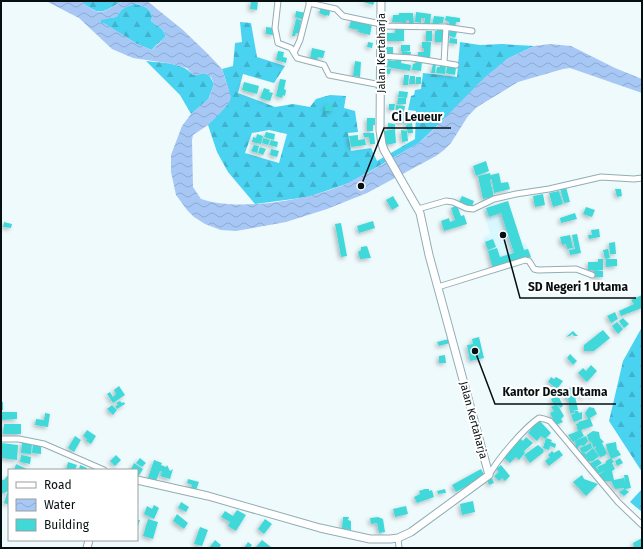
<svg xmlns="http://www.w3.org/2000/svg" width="643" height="549" font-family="'Fira Sans',sans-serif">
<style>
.built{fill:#d9f7ff}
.forest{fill:url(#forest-firs);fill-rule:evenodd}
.water{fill:url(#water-waves);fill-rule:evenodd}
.building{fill:#41d8d8;filter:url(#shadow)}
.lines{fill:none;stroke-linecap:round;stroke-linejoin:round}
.street-casing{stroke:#92adb4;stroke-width:7}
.secondary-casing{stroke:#92adb4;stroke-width:9}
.street{stroke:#fff;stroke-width:5}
.secondary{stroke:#fff;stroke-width:7}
.labels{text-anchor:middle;stroke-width:4;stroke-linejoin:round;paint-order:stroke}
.street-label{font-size:11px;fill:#060f11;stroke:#fff}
.leader{fill:none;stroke:#060f11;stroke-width:1.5}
.callout-dot{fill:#060f11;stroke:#fff;stroke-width:1.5}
.callout-label{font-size:12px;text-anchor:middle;font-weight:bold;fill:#060f11;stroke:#fff;stroke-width:4;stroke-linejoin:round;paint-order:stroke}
</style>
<defs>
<pattern id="forest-firs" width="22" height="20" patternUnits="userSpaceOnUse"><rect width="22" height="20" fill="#4ad2f1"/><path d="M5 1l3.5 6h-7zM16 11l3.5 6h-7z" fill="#3fb3ce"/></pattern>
<pattern id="water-waves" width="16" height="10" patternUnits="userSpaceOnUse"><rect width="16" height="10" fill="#a7c7f5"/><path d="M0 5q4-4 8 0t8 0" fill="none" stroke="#8eaad1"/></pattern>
<filter id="shadow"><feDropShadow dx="-2" dy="2" stdDeviation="2" flood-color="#0004"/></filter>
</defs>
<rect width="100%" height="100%" fill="#effafd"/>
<path class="built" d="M508,201L522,244L526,243L531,257L493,269L483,237L490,234L483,209Z"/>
<path class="forest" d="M80,1H104L108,2L122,1C100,14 101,16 80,1Z
M133,4C142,4 156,10 151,21L162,29L166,36C162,41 156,44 152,50L137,44L105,24L101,23L100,21L101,19L116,17L122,9Z
M240,22L251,23L257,57L285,66L274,83L243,74L238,93L275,107L293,104L310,107L316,99L330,95L346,96L344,108L355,111L358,132L348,133L351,151L371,148L377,161L415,139L416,111L408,110L411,96L414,95L415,90L421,89L423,73L457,77L460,42L480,45L502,44L534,46L507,59L419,143L349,183L308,197L255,204L228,172L217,152L208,125C233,98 234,105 222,69L233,66L235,43L242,42ZM269,130L287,134L279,163L245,153L252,133Z
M146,61C161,63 183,62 193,75H197L203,73L209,75L214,84L208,100L191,114L180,95Z
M642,327V472L609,421L623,361Z
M642,489V512L630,502Z"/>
<path class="water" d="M46,1H80L93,10L99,12L105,11L123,1H147L183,30L208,54L222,69L231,97L229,103L224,109L208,125L193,135L192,140L193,187L201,199C239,212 313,200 350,182C373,170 396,156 419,143L426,137L485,77L507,59L534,46L550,44L571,46L615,68L642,79V93L570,68L563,69L518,82L477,107L468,116L451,143L444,150L436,156L367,193L327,209L286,222L236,231L221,230L205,224L194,217L187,210L176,195L171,172V155L182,126L191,114L209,98L214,84L211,77L203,73L197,75H193L187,68L167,63L133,58L112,49L79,18ZM133,4C142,4 156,10 151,21L162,29L166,36L152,50L137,44L104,23H101L100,21L101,20L116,17L122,9Z"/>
<path class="building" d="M251,1H258L257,10L250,9Z
M360,1H375L373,5Z
M321,7L329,10L330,12L329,16L327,15L326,16L319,13Z
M296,11L306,13L304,20L295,17Z
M416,12L431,14L430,25L424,24L425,18H421V23L415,22Z
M399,13H413L414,25H409V20H406V26H402V22H392L393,15H399Z
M434,16L444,17L443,23H439V26L432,25Z
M446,16L460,18V22H456L455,28L448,27L449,22L445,20Z
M296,19L301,20L300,28H302L301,34L296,33L295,36H292Z
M351,20L372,24L370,35L358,32L359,30L349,28Z
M266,27L274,28L273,35L266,34Z
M395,28H404V41H387V33H395Z
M451,29L457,32L455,38L448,35Z
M437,30H444V42H435V31H437Z
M426,31H432V41H426Z
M450,38L457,39V44L449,43Z
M368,42L373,43L372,48L367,47Z
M422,42H431L430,58H418V52H424V48H422Z
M401,45H410V51H401Z
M386,47H393V55H386Z
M312,48L325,51L323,58L318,57L317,61L310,59Z
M278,51L284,52L283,57L287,58L286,63L276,60Z
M402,51L411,52L410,57L401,56Z
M395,57L402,58L401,63L411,65L410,71L387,67L388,60L395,61Z
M416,60L422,61L421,71L412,70L413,64H415Z
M355,61L361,62L360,77L353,76Z
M433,64H436L435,73H431Z
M440,65H446L445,74L436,73L437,67H440Z
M447,66L456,68L455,75L446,73Z
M384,68L391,69L390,74L383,73Z
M404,75H409L408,85H403Z
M410,76H415V84H409Z
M416,77H421V84H416Z
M280,79L286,80L284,89L286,90L285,96L283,95L282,98L276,96Z
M244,82L259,86L257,94L242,90Z
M264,88L270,90L269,92L273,93L270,101L260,98Z
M399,91L408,92L407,98L398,97Z
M398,98H406V104H397Z
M389,104H395L394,110H389Z
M326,105H332V111H325Z
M396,105L405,106L404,112L396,111Z
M397,113H405L404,123H397Z
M406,113H414L413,123H405Z
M367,118H375V125H373V131H367Z
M388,123L395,124V129L388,128Z
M412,123L413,133H408L406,126L407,124Z
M395,129L396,143L386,145L384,131Z
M401,130L407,131L408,141L402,142Z
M266,132L275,134L274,140L264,137Z
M363,133H374L375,144H370L369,137H364Z
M257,134L263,136L261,144L252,142L253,137L256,138Z
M358,135V140L365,139L366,145L351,147L349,136Z
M263,138L270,140L268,145L262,143Z
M271,140L278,142L277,147L269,145Z
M254,145L259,146L257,153L251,151Z
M260,147L266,149L263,155L258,153Z
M271,149L279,151L277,157L270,155Z
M486,161L489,171L476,176L473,166Z
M490,173L492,179L490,180L494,197L483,199L478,176Z
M499,173L501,183L508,182L510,189L494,193L491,175Z
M566,187L570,202L564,203L560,188Z
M615,189H621L622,196L617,197Z
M559,191L563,204L553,207L549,193Z
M543,194L545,205L535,207L533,196Z
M393,196L399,206L392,210L386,200Z
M462,196L474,201L471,209L458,204Z
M508,201L524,250L528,249L531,257L493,269L488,251L497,248L500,257L514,253L501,213L489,217L486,208Z
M457,205L461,216L464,215L467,224L444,231L441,221L449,218L450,222L455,220L451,208Z
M586,207L595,210L592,217L583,214Z
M575,213L577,219L561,223L560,218Z
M373,221L375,228L359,233L357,226Z
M4,222L12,224L11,228L3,227Z
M341,223L347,256L341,257L335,224Z
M599,229L600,237L589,239L588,235H592L591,230Z
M577,234L581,253L570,255L569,250L575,249L572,235Z
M570,235L573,248L567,249L566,244L562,245L560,237Z
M493,239L496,247L488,250L485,242Z
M615,242L616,254H610L609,243Z
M367,246L371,258L360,259L358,252L361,250V247Z
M608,249L610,258L605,259L603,250Z
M598,259H603V270H588V262H598Z
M606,259H617V266L606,267Z
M594,270L603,271V277H594Z
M642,295V308L621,316L619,311L634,304L631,300Z
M615,312L618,319L611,323L607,316Z
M623,318L629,324L624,328L619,321Z
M617,322L623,329L618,334L612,326Z
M603,330L610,338L594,351H584V345Z
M573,331L578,336H574L572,334L570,336L566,337Z
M479,337L484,358L470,361L467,345L473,344L472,339Z
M449,339L450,343L439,346L437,342Z
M570,354L577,361L573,365L567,358Z
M445,355L446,363H439V356Z
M591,365L597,371L587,382L578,373L583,368L586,371Z
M551,377L554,379L556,377L563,381L557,389L548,382Z
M119,386L125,395L113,403L107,394L110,392L113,397L116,394L114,390Z
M573,387L578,410L572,411H575L574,413H570L568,398L565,399L564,395L567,394L566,389Z
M593,388L594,395L589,396L588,389Z
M580,392H584V398H581Z
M558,395L563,406L560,408L557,403L554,405L551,399Z
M120,401L122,403L124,402L125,404L117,409L115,406L118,405L116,403Z
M1,402H3V410H1Z
M557,404L564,416L561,419L563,422L556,425L550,413L554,411L551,407Z
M112,405L117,410L113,415L107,409Z
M589,407L594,408L597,414L590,418L593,426L581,430L584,436L573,442L568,435L578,431L576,424L579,423L578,422L588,419L585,413Z
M575,411H578L579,413L582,412V419L574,422L571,415L575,413Z
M1,412H17V419L1,420Z
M45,413L50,414L48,427L35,425L36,419L44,420Z
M539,420L551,433L545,439L541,436L537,441L528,433Z
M4,424H21V434H3Z
M87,430L96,436L91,444L86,441L87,439L83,436Z
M593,431L599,432L600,438L604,442L602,443L607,453L604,456L600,457L595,449L596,446L593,448L592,442L589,441L587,435Z
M75,436L81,440L74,452L68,448Z
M586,436L588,441L584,446L581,445L578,447V450H576L575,441Z
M526,437L533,443L524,451L525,453L519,460L516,457L510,463L503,457L520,438L523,441Z
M546,438L552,440L551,442L556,444L555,448L550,446L549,450L543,448Z
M22,442L32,443L31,454L21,453Z
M616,442L617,450H618L621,455L611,459L607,449L606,444Z
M1,443L18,445L17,460L1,458Z
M591,443L592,448L586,452H581L580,448Z
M33,444H41V454L32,453Z
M538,445L544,450L543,451L544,452L530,463L524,455Z
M593,448L599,456L593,461H587V458L584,461L580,455L582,452L586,453L585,455Z
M559,450L563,455L549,466L545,461L550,457L548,455L552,451L554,453Z
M21,455L31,457L30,464L20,462Z
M116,455L121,460L115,466L110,461Z
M140,458L146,463L142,467L136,463Z
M611,458L614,462L612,463L615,469L612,471L614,480L624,478L625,483L624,475H628L631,488L625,489L629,492L624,496L619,492L624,489V488L615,489L611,481H602L598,475L606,470L596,475L589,464L598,459L602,463L596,467L599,471L597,467L606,463V461Z
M620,458L623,463L617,466L615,461Z
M154,460L162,463L161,465L166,467L167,465L170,471L173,469L170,479L160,476L162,472L160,471L156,481L148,478Z
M68,462L77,465L75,470H66Z
M134,463L143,469L138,477L137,476V470L131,469Z
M16,464L27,469V470H14Z
M80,465L87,468L86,470H79Z
M501,465L510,476L505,481L502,478L499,481L494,476L499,472L496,469Z
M481,469L485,476L456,492L452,485Z
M582,475L584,479L598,484L586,496L573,482Z
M7,476H9V491L1,494V480H4Z
M492,478L494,483L489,485L487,480Z
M188,479L199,482L196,490L191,488L192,485L187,483Z
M425,489H429V491L432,490L434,497L417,503L414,497L420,494L419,491Z
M445,489L446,493L438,494L437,491Z
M9,492V505L4,503L7,493Z
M473,501L475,512L462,515L460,504Z
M181,502L189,507L186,512L178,508Z
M154,505L159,508L154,519L144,514L147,506L152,509Z
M406,506L408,514L395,517L393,509Z
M237,510L246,515L236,531L228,526L230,522L221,517L225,511L233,516Z
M177,514L188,523L184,529L173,521Z
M343,517H349L348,520L351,521V530L342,529Z
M378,517L383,519L385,532L379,533L377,523L371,524L370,518Z
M148,519L158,522L153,539L143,536Z
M265,519L272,524L264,534L258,529Z
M137,520H140L137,529Z
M200,527L208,530L202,546L194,544Z
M642,538V548H634L633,543Z
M215,540L221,545L219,548H209Z
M262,540L271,547L270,548L256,547Z
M248,542L252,545L250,548H244Z"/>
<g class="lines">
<defs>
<path id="street" d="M278,1L275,28L278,43L291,48L297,58L324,65L329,75L381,85
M309,3L336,9L343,16L381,24
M381,26L444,27L472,31
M294,53L300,40L310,1
M380,56L412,58L456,65
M444,63L446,27
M418,209L446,201L453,202L466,208L473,209L494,199L516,194L549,189L601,177L634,179L642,178
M438,287L525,260L529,261L534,269L538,270L576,269L592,275
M1,439H19L44,444L104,470
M489,475C498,459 524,428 539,418L544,419L550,421L618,502L642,525
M398,538L399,548"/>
<path id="secondary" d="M137,480L208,496L320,528L370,539H390L398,538L411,532L489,475L429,255L420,213L384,150L382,144L380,130L381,1
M87,548L89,540"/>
</defs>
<use href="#street" class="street-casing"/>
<use href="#secondary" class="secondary-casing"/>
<use href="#street" class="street"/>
<use href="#secondary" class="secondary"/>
</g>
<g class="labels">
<g class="street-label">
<text transform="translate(381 53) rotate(-90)" y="4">Jalan Kertaharja</text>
<text transform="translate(474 420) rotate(75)" y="4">Jalan Kertaharja</text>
</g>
</g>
<path class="leader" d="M361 186L384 128H451M503 235L520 298H636M475 351L495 404H616"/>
<g class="callout-dot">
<circle cx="361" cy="186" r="4"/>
<circle cx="503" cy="235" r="4"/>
<circle cx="475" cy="351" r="4"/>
</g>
<g class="callout-label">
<text x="417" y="121">Ci Leueur</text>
<text x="578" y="291">SD Negeri 1 Utama</text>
<text x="555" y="396">Kantor Desa Utama</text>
</g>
<rect width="643" height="549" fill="none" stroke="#060f11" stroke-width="4"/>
<rect x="8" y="469" width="130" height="72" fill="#ffffff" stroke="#9b9fa0"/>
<rect x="16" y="482" width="20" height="6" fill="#ffffff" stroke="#9b9fa0"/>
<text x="44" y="489" font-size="12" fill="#060f11">Road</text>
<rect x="16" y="499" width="20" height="12" fill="url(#water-waves)" stroke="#9b9fa0"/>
<text x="44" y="509" font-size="12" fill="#060f11">Water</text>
<rect x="16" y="519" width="20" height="12" fill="#41d8d8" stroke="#9b9fa0"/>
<text x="44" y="529" font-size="12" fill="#060f11">Building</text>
</svg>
